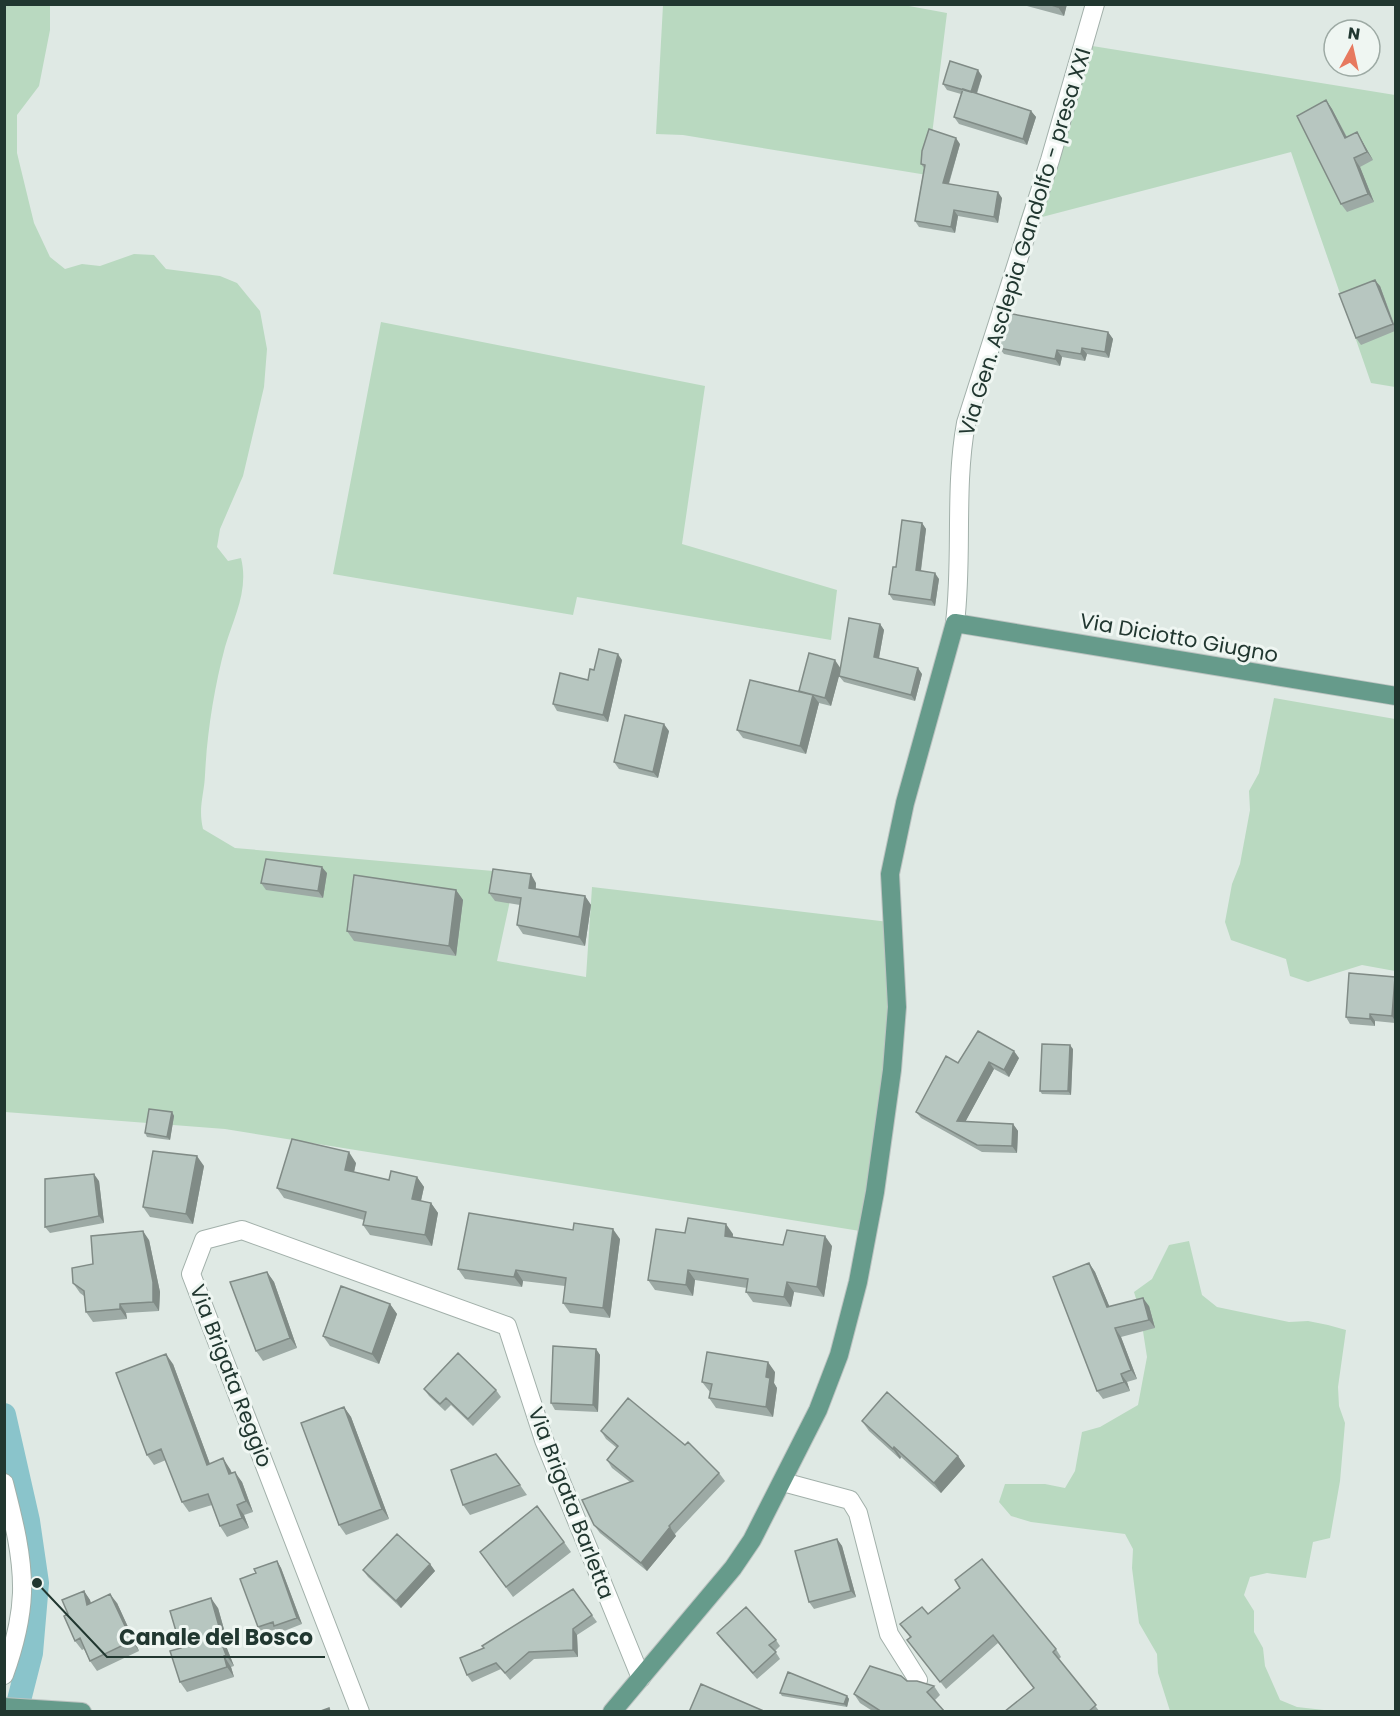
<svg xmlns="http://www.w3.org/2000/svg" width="1400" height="1716" font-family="Poppins,sans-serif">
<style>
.green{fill:#b9d9c0}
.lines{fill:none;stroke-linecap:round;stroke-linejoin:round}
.canal{stroke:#8ac4cb;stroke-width:24}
.minor-casing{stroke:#a2b0aa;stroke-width:20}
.major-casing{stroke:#bcc3c1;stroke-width:20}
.minor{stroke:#fff;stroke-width:18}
.major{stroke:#669b8b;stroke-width:18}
.wall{fill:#9daaa5}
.shaded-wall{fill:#808b86}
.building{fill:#b7c6c0;stroke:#808b86;stroke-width:1.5}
.labels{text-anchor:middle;stroke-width:6;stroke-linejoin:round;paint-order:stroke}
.street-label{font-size:21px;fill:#213730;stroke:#eff6f2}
.leader{fill:none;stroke:#213730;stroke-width:2}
.callout-dot{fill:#213730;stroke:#eff6f2;stroke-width:2}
.callout-label{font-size:22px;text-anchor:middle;font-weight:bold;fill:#213730;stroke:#eff6f2;stroke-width:6;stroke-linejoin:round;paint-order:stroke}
</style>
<rect width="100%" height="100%" fill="#dfe9e4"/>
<path class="green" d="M898,4L947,13L927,175L683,135L656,134L663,5Z
M4,5H50V30L39,86L17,115V153L34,223L50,257L65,269L82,264L100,266L134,254L154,255L166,269L220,276L237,283L260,311L267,349L264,387L243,476L220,529L217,547L228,561L241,558C249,590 234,617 225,647C214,688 207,734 205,775C204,796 198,807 203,829L235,848L516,873L497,961L586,977L592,887L889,922L886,975L889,1029L882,1114L860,1231L225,1129L5,1112Z
M1080,44L1395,95V387L1371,383L1291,152L1019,223Z
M381,322L705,386L682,544L837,590L831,640L577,597L573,615L333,574Z
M1274,698L1395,719V971L1362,965L1308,982L1290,976L1286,959L1231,940L1225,922L1232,884L1240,864L1250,810L1249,791L1259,773Z
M1189,1241L1202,1295L1217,1307L1289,1322L1308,1321L1328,1325L1346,1330L1338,1387L1339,1406L1345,1423L1340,1481L1330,1538L1313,1542L1306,1578L1267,1573L1250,1577L1244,1595L1254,1611V1632L1263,1648L1265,1666L1280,1700L1297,1707L1333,1711H1170L1158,1673L1157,1654L1139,1623L1132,1568L1133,1549L1125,1534L1031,1522L1011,1516L999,1502L1005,1484H1045L1065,1488L1075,1471L1082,1432L1100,1427L1138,1405L1147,1357L1140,1312L1134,1292L1152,1279L1169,1245Z"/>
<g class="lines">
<path class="canal" d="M4,1415L28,1521L37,1583L31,1653L16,1712"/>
<defs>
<path id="minor" d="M955,623C963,557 954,489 966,423L1050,160L1095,4
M783,1482L850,1500L858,1513L889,1634L918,1680
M4,1483C13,1518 23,1556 22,1593C21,1620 13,1650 4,1675
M360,1712L191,1274L204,1240L242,1230L507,1326L544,1440L641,1678"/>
<path id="major" d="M4,1707L82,1712
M612,1712L733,1568L752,1540L818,1410L839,1355L858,1282L875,1192L892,1070L897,1007L890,874L905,803L955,623L1396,696"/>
</defs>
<use href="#minor" class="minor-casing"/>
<use href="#major" class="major-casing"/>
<use href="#minor" class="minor"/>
<use href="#major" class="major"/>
</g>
<path class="wall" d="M1015,4H1067L1064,16L1027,6Z
M982,76L977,94L1031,111L1036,117L1027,145L959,124L954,117L961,94L947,90L943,84Z
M1326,100L1332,109L1347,137L1362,141L1373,160L1360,167L1374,202L1347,212L1341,204Z
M960,144L949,184L1002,198L998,223L958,216L955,233L919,227L915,221L924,168L921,164Z
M1380,286L1395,326V331L1361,345L1356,338Z
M1108,332L1113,339L1109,358L1087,354L1085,361L1062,357L1060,366L1004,354L999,348Z
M922,523L926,529L921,571L939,579L935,606L893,600L889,594L896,567Z
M880,624L884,630L879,658L922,674L915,701L844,682L839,676L840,671L831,706L819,703L806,754L743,738L737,730L800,692L841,668Z
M622,660L608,722L557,711L553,704L588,680L594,670Z
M669,731L658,778L619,769L614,762Z
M327,873L323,898L266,890L261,883Z
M536,883V889L585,896L591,905L585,946L523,934L517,925L520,905L495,901L489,893Z
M456,890L463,900L456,956L354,941L347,931Z
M1395,977V1023L1375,1021V1026L1350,1024L1346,1017Z
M1073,1049L1071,1095L1042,1094L1040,1091Z
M1019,1058L1009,1077L994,1069L965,1122L1013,1124L1018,1131L1017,1153L982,1152L921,1118L916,1112L958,1063Z
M172,1112L174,1116L170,1140L147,1137L145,1133Z
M356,1163L354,1172L389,1180L417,1177L424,1187L421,1201L431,1203L438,1213L432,1246L370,1235L363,1225L364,1220L284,1198L277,1188Z
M204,1166L193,1224L150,1217L143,1207Z
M99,1181L104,1223L50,1233L45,1227Z
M573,1230L620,1239L610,1318L570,1313L563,1303L565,1286L523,1281L522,1287L465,1279L458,1269Z
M685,1233L733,1234V1237L783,1245L832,1246L824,1297L794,1292L791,1307L753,1302L746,1292L747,1288L695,1280L693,1296L655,1290L648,1280Z
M149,1240L160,1292L159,1311L126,1313L127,1319L93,1322L86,1312L84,1296L80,1293L73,1283L93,1264Z
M1089,1263L1095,1272L1109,1306H1149L1155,1328L1121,1337L1137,1379L1127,1382L1130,1391L1103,1399L1097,1391Z
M267,1272L274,1282L297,1348L263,1361L256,1351Z
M390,1304L397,1314L379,1364L330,1346L323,1336Z
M596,1349L600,1355L598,1412L555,1410L551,1403Z
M173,1364L210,1464L230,1469L232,1473L242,1482L253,1512L244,1515L249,1528L227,1537L220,1526L212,1505L189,1512L182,1502L166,1460L154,1465L147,1455Z
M775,1372L774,1383L777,1388L773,1417L716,1408L709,1398L710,1392L702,1382Z
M424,1389L496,1390L501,1397L473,1426L451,1405L445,1411L429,1396Z
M344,1407L351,1417L389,1519L346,1535L339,1525Z
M862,1421L958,1456L965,1466L941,1493L901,1457L900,1459L869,1431Z
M601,1431L685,1445L719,1473L725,1481L675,1534L676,1536L647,1571L600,1533L594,1525L630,1482L612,1468L607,1460L617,1448L606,1439Z
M520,1485L527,1495L470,1515L463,1505Z
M837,1539L842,1546L856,1597L814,1609L809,1602Z
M564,1542L571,1552L513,1597L480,1552Z
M277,1561L281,1568L302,1624L279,1633L276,1629L262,1634L258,1627L256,1573Z
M430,1564L435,1571L401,1608L368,1577L363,1570Z
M955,1580L1056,1649L1061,1657L1059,1659L1100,1712H1004L1034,1688L998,1643L946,1689L907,1640L910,1637L900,1624L928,1614L960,1588Z
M573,1589L597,1622L577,1635L578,1657L534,1659L510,1680L501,1669L472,1682L467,1675L484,1649Z
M84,1591L90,1600L91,1603H117L139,1651L97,1671L90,1661L84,1649L82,1650L75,1641L68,1614Z
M218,1608L227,1640L224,1641L234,1666L231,1667L234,1677L187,1692L180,1682L181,1648Z
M717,1633L776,1640L780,1646L775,1651L780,1659L757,1679L722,1640Z
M907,1681L934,1686L940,1695L935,1700L945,1712H874L860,1703L854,1694Z
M780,1693L847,1696L849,1699L847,1707L782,1696Z"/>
<path class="shaded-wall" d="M1059,4H1067L1064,16L1058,7Z
M978,70L982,76L975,98L971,92Z
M1326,100L1332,109L1351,146L1345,138Z
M1031,111L1036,117L1027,145L1023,139Z
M1357,132L1362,141L1373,160L1367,152Z
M956,138L960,144L947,189L943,183Z
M1354,158L1360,167L1374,202L1368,194Z
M998,192L1002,198L998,223L994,217Z
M954,210L958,216L955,233L951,227Z
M1375,280L1380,286L1395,328L1393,324Z
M1108,332L1113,339L1109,358L1105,352Z
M1082,348L1087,354L1085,361L1081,354Z
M1057,350L1062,357L1060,366L1055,359Z
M922,523L926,529L920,576L916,570Z
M935,573L939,579L935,606L931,600Z
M880,624L884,630L878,663L874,657Z
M618,654L622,660L608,722L603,715Z
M835,660L841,669L831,706L825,698Z
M918,668L922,674L915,701L911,695Z
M813,695L819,703L806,754L800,746Z
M664,724L669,731L658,778L653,772Z
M322,867L327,873L323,898L318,891Z
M531,874L536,883L535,896L529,888Z
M456,890L463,900L456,956L449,946Z
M585,896L591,905L585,946L579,937Z
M1395,977V1021L1392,1016Z
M1370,1014L1375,1021V1026L1370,1019Z
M1070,1045L1073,1049L1071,1095L1068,1091Z
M1014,1051L1019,1058L1009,1077L1004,1070Z
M989,1062L994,1069L962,1128L957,1121Z
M172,1112L174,1116L170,1140L167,1137Z
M1013,1124L1018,1131L1017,1153L1012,1146Z
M349,1152L356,1163L352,1181L345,1170Z
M197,1156L204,1166L193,1224L186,1214Z
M94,1174L99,1181L104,1223L99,1216Z
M417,1177L424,1187L419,1209L412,1199Z
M431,1203L438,1213L432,1246L425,1235Z
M726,1224L733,1234L732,1246L725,1236Z
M613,1229L620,1239L610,1318L603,1308Z
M143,1231L149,1240L160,1292L159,1311L153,1302Z
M825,1236L832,1246L824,1297L817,1287Z
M1089,1263L1095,1272L1113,1315L1107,1307Z
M516,1270L523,1281L522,1287L514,1277Z
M688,1270L695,1280L693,1296L686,1285Z
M267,1272L274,1282L297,1348L290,1338Z
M787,1282L794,1292L791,1307L784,1297Z
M1143,1298L1149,1306L1155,1328L1149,1320Z
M120,1304L126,1313L127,1319L120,1309Z
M390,1304L397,1314L379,1364L372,1354Z
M1115,1328L1121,1337L1137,1379L1131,1370Z
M596,1349L600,1355L598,1412L593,1405Z
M166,1354L173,1364L214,1475L207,1465Z
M768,1362L775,1372L774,1383L777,1388L773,1417L766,1407V1377Z
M1121,1374L1127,1382L1130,1391L1124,1382Z
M344,1407L351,1417L389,1519L382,1509Z
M894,1447L901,1457L900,1459L893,1449Z
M958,1456L965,1466L941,1493L934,1483Z
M223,1458L230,1469L236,1484L229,1474Z
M235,1472L242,1482L253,1512L246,1501Z
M237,1505L244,1515L249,1528L242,1518Z
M670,1527L676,1536L647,1571L641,1563Z
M837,1539L842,1546L856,1597L851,1591Z
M277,1561L281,1568L302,1624L297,1618Z
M430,1564L435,1571L401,1608L396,1601Z
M84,1591L90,1600L93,1615L87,1605Z
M110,1594L117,1603L139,1651L132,1641Z
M211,1598L218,1608L227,1640L220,1630Z
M573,1629L577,1635L578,1657L573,1650Z
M217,1631L224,1641L234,1666L226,1655Z
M224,1656L231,1667L234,1677L227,1667Z
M847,1696L849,1699L847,1707L844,1704Z"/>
<path class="building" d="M1048,4H1059L1058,7Z
M950,61L978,70L971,92L943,84Z
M963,89L1031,111L1023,139L954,117Z
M1326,100L1345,138L1357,132L1367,152L1354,158L1368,194L1341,204L1297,116Z
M929,129L956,138L943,183L998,192L994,217L954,210L951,227L915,221L925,165L921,164L922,151Z
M1375,280L1393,324L1356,338L1339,294Z
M1007,313L1108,332L1105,352L1082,348L1081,354L1057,350L1055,359L999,348Z
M902,520L922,523L916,570L935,573L931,600L889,594L893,567H896Z
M849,618L880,624L874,657L918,668L911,695L839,676Z
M599,649L618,654L603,715L553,704L560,673L588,680L590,669L594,670Z
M809,653L835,660L825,698L799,691Z
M750,680L813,695L800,746L737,730Z
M625,715L664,724L653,772L614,762Z
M266,859L322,867L318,891L261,883Z
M493,869L531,874L529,888L585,896L579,937L517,925L521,898L489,893Z
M354,875L456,890L449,946L347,931Z
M1349,973L1395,977L1392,1016L1370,1014V1019L1346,1017Z
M978,1031L1014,1051L1004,1070L989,1062L957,1121L1013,1124L1012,1146L977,1145L916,1112L946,1056L958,1063Z
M1042,1044L1070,1045L1068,1091H1040Z
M149,1109L172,1112L167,1137L145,1133Z
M292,1139L349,1152L345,1170L389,1180L391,1171L417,1177L412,1199L431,1203L425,1235L363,1225L366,1212L277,1188Z
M153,1151L197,1156L186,1214L143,1207Z
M94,1174L99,1216L45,1227V1179Z
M469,1213L573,1230L574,1223L613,1229L603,1308L563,1303L566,1278L516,1270L514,1277L458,1269Z
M688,1218L726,1224L725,1236L783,1245L787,1230L825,1236L817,1287L787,1282L784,1297L746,1292L748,1279L688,1270L686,1285L648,1280L656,1229L685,1233Z
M143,1231L153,1282V1302L120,1304V1309L86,1312L84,1291L73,1283L72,1268L93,1264L91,1236Z
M1089,1263L1107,1307L1143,1298L1149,1320L1115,1328L1131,1370L1121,1374L1124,1382L1097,1391L1053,1277Z
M267,1272L290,1338L256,1351L230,1282Z
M341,1286L390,1304L372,1354L323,1336Z
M553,1346L596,1349L593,1405L551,1403Z
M707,1352L768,1362L766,1377L770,1378L766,1407L709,1398L712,1384L702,1382Z
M458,1353L496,1390L468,1419L446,1398L440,1404L424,1389Z
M166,1354L207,1465L223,1458L229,1474L235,1472L246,1501L237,1505L242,1518L220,1526L208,1494L182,1502L161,1449L147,1455L116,1373Z
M887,1392L958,1456L934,1483L894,1447L893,1449L862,1421Z
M628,1398L685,1445L688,1442L719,1473L669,1526L670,1527L641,1563L594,1525L582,1500L633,1481L607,1460L618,1446L601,1431Z
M344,1407L382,1509L339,1525L301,1423Z
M496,1454L520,1485L463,1505L451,1470Z
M537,1506L564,1542L506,1587L480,1552Z
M397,1534L430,1564L396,1601L363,1570Z
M837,1539L851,1591L809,1602L795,1551Z
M982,1559L1056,1649L1053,1652L1096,1705L1088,1712H1004L1034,1688L993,1635L940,1682L907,1640L911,1637L900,1624L922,1607L928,1614L960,1588L955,1580Z
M277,1561L297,1618L274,1626L273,1622L258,1627L240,1579L256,1573L254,1569Z
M573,1589L592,1615L573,1629V1650L529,1652L505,1673L496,1663L467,1675L460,1658L484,1648L482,1646Z
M84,1591L87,1605L110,1594L132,1641L90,1661L80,1638L75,1641L64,1616L68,1614L62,1600Z
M211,1598L220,1630L217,1631L226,1655L224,1656L227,1667L180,1682L170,1651L181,1648L170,1611Z
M746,1607L776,1640L769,1645L776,1652L753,1673L717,1633Z
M870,1666L901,1676L907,1681H917L934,1686L927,1692L945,1712H882L854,1694Z
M788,1672L847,1696L844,1704L780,1693Z
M701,1684L766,1712H689Z
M329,1708L330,1712H318Z"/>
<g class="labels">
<g class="street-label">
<text transform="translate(1025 242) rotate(-73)" y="7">Via Gen. Asclepia Gandolfo - presa XXI</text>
<text transform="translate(1179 638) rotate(10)" y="7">Via Diciotto Giugno</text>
<text transform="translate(231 1376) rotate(69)" y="7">Via Brigata Reggio</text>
<text transform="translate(571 1503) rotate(69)" y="7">Via Brigata Barletta</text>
</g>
</g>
<path class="leader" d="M37 1583L107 1657H325"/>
<circle class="callout-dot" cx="37" cy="1583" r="6"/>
<g class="callout-label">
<text x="216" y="1645">Canale del Bosco</text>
</g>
<rect width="1400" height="1716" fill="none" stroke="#213730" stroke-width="12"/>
<g transform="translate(1352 48) rotate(8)"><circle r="28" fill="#eff6f2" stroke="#9daaa4" stroke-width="1.5"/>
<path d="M0-4.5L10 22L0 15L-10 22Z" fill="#e7795f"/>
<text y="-9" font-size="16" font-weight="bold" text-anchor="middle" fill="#213730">N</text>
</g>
</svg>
